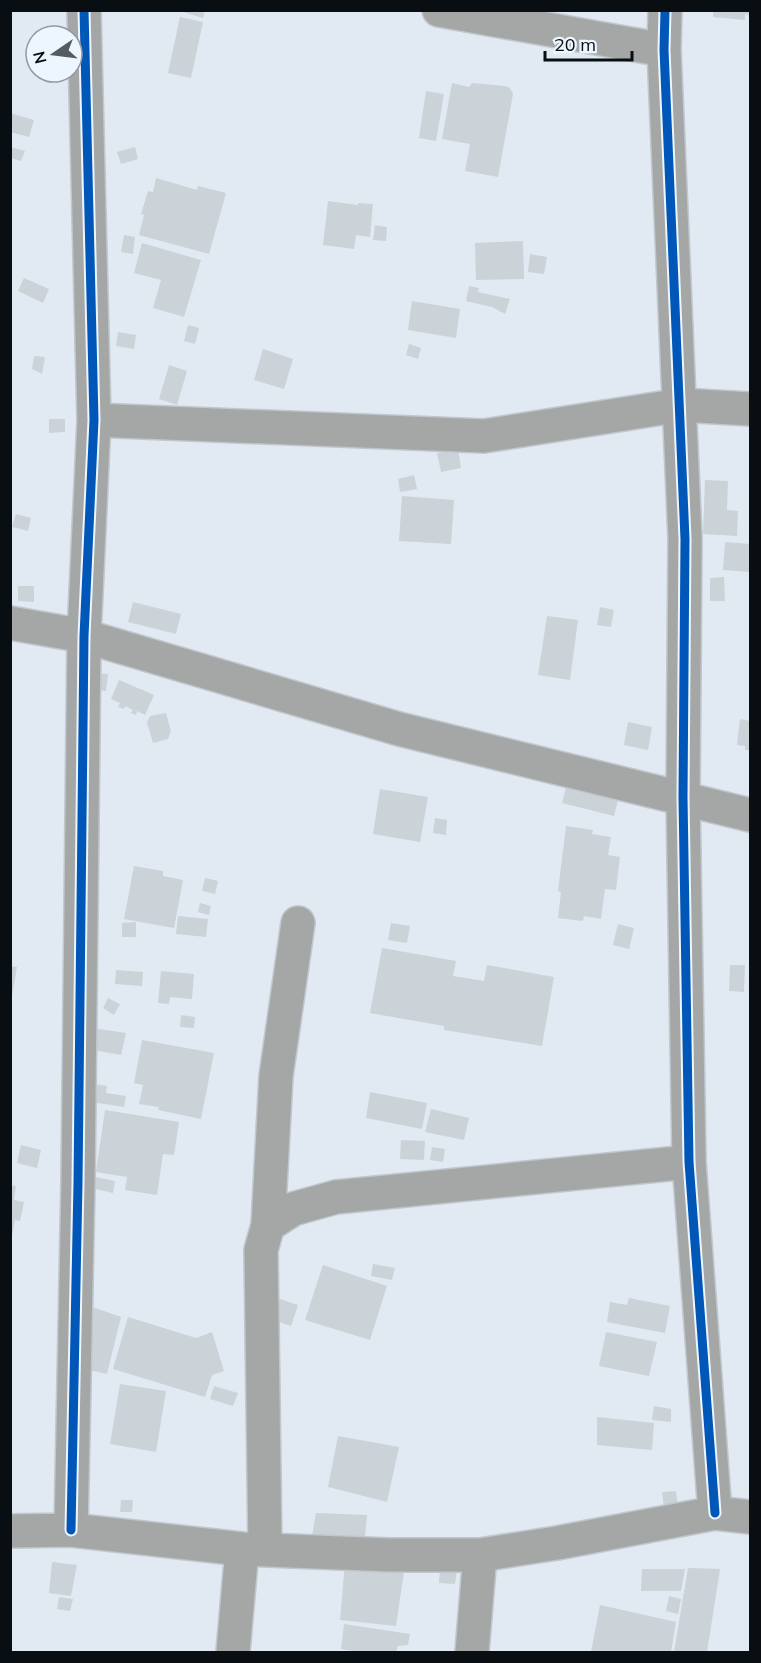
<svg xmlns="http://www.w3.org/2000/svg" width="761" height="1663" font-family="Mulish,sans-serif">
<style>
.building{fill:#cbd2d8}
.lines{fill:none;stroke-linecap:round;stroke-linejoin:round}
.minor-casing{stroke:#c0c7cd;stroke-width:36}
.minor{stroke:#a5a7a6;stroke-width:33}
.cycleway-casing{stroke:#edf6ff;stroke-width:13}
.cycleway{stroke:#0057b8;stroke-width:9}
</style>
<rect width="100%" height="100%" fill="#e1eaf2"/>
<path class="building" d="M176,10H205L203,18Z
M713,10H750V15L745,14V20L713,17Z
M180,17L203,22L191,78L168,73Z
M452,83L469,87L472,83L505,86L510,88L513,94L498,177L465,171L470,144L442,139Z
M426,91L444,94L436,141L419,138Z
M10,113L34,120L29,137L10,132Z
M10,147L25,151L21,161L10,158Z
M135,147L138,159L121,164L117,152Z
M156,178L197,190L198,186L226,193L209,254L139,235L144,215L141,214L148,191L153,192Z
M328,201L358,205V203L373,204L370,237L356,235L354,249L323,245Z
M375,225L387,227L386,241L373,240Z
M124,235L135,237L133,254L121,252Z
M523,241L524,279L476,280L475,243Z
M142,243L201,260L184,317L153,308L161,280L134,273Z
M530,254L547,257L544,274L528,272Z
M24,278L49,289L43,303L18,291Z
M469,286L479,288L478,292L510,299L505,314L492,307L466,301Z
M412,301L460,309L456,338L408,330Z
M188,325L199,328L195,344L184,341Z
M118,332L136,335L134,349L116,346Z
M409,344L421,348L418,359L406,355Z
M263,349L293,359L284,389L254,380Z
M34,356L45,357L42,374L32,369Z
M169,365L187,371L177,405L159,399Z
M49,419H65V432L49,433Z
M458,448L461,468L441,472L437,453Z
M414,475L417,489L400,492L398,479Z
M705,480L728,481L727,510L738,511L737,536L703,534Z
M402,496L454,500L451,544L399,541Z
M16,514L31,518L28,531L12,527Z
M725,542L750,544V572L723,570Z
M724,577L725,601H710V578Z
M18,586H34V602L18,601Z
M133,602L181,614L176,634L128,622Z
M600,607L614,610L611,627L597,625Z
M547,616L578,620L570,680L538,675Z
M90,673L108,674L106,691L88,689Z
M119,680L154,695L145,715L137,711L136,715L131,713L133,710L125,706L124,709L118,707L120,703L111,699Z
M166,713L171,731L168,739L153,743L147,723L150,716Z
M740,719L750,721V750H745V746L737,745Z
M628,722L652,727L648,750L624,745Z
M567,783L619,796L614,816L562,803Z
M380,789L428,797L420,842L373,834Z
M435,818L447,820L446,835L433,833Z
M566,826L593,830L592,834L611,837L608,855L620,857L616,890L605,889L601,919L584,916L583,921L558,918L561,892L558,891Z
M134,866L163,871V876L183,880L174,928L124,919Z
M205,878L218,881L215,894L202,891Z
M200,903L211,906L209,915L198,912Z
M178,916L208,919L206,937L176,934Z
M136,922V937H122V923Z
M391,923L410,926L407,943L388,940Z
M618,924L634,928L629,949L613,945Z
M382,948L456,961L453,976L484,981L487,965L554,977L542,1046L444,1030V1026L370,1013Z
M730,965H745L744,992L729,991Z
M10,966L17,967L12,996H10Z
M116,970L143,972L142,986L115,984Z
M161,971L194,974L192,999L170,997L169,1004L158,1003Z
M108,998L120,1004L114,1015L103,1008Z
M181,1015L195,1017L194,1028L180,1027Z
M93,1028L126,1033L121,1055L93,1050Z
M142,1040L214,1053L201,1119L158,1110L159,1107L139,1104L143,1085L134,1083Z
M94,1084L107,1086L106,1093L126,1096L124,1107L91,1102Z
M370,1092L427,1103L422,1129L366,1118Z
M431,1109L469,1118L464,1140L425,1132Z
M105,1110L179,1122L174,1155L163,1154L157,1195L125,1190L127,1177L96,1172Z
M401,1140L425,1141L424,1160L400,1159Z
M21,1145L41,1150L37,1168L17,1163Z
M432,1147L445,1149L443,1162L430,1160Z
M90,1176L115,1181L113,1193L88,1187Z
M10,1185L16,1186L14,1200L24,1202L20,1221L15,1220L12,1236Z
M373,1264L395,1268L392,1280L371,1276Z
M323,1265L387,1286L370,1340L305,1320Z
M629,1298L670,1306L665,1333L607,1322L610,1302L627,1305Z
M280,1299L298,1305L291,1326L273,1320Z
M87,1305L121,1317L107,1374L85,1369Z
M128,1317L196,1338L212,1332L224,1371L212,1375L205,1397L113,1369Z
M606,1332L657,1342L649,1376L599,1366Z
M120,1384L166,1391L156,1452L110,1444Z
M214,1386L238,1393L233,1406L210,1399Z
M654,1406L671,1409V1422L652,1420Z
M597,1417L654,1423L652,1450L597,1445Z
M338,1436L399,1447L387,1502L328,1487Z
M676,1491L678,1506L664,1508L662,1492Z
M121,1500H133L132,1512H120Z
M316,1513L367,1515L365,1537L312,1536Z
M52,1562L77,1565L71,1596L49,1593Z
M345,1563L404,1572L396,1626L340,1620Z
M440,1568L457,1570L455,1584L439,1583Z
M688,1568L720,1569L707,1652H674Z
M642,1569H685L681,1591H641Z
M669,1596L681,1599L678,1614L666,1611Z
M59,1597L73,1599L70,1611L57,1609Z
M600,1605L676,1622L671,1652H591Z
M344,1624L410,1634L408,1645L398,1646L396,1652H360L341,1649Z"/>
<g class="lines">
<defs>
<path id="minor" d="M439,10L664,50
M665,10L664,50L685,539L683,797L689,1162L715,1513
M94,420L484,436L681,405L750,409
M10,623L84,636L399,729L750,815
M268,1225L276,1076L298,923
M71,1530L78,1183L84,636L94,420L84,10
M10,1531L71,1530L242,1549L390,1555H480L557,1543L715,1513L750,1517
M265,1550L261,1250L268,1225L293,1209L336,1197L689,1162
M233,1652L242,1549
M472,1652L480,1555"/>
</defs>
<use href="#minor" class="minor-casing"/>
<use href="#minor" class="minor"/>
<defs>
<path id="cycleway" d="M665,10L664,50L685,539L683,797L689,1162L715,1513
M71,1530L78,1183L84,636L94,420L84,10"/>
</defs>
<use href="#cycleway" class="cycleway-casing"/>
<use href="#cycleway" class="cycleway"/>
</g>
<rect width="761" height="1663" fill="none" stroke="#090e13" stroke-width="24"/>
<g transform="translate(54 54) rotate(256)"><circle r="28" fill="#edf6ff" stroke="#9299a1" stroke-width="1.5"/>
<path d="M0-4.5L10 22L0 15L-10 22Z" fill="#555b61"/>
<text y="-9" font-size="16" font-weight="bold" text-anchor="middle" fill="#090e13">N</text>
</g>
<path d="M545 51v9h87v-9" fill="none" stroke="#090e13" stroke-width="3"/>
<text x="554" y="51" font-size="18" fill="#090e13" stroke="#edf6ff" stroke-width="4.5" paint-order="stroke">20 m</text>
</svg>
